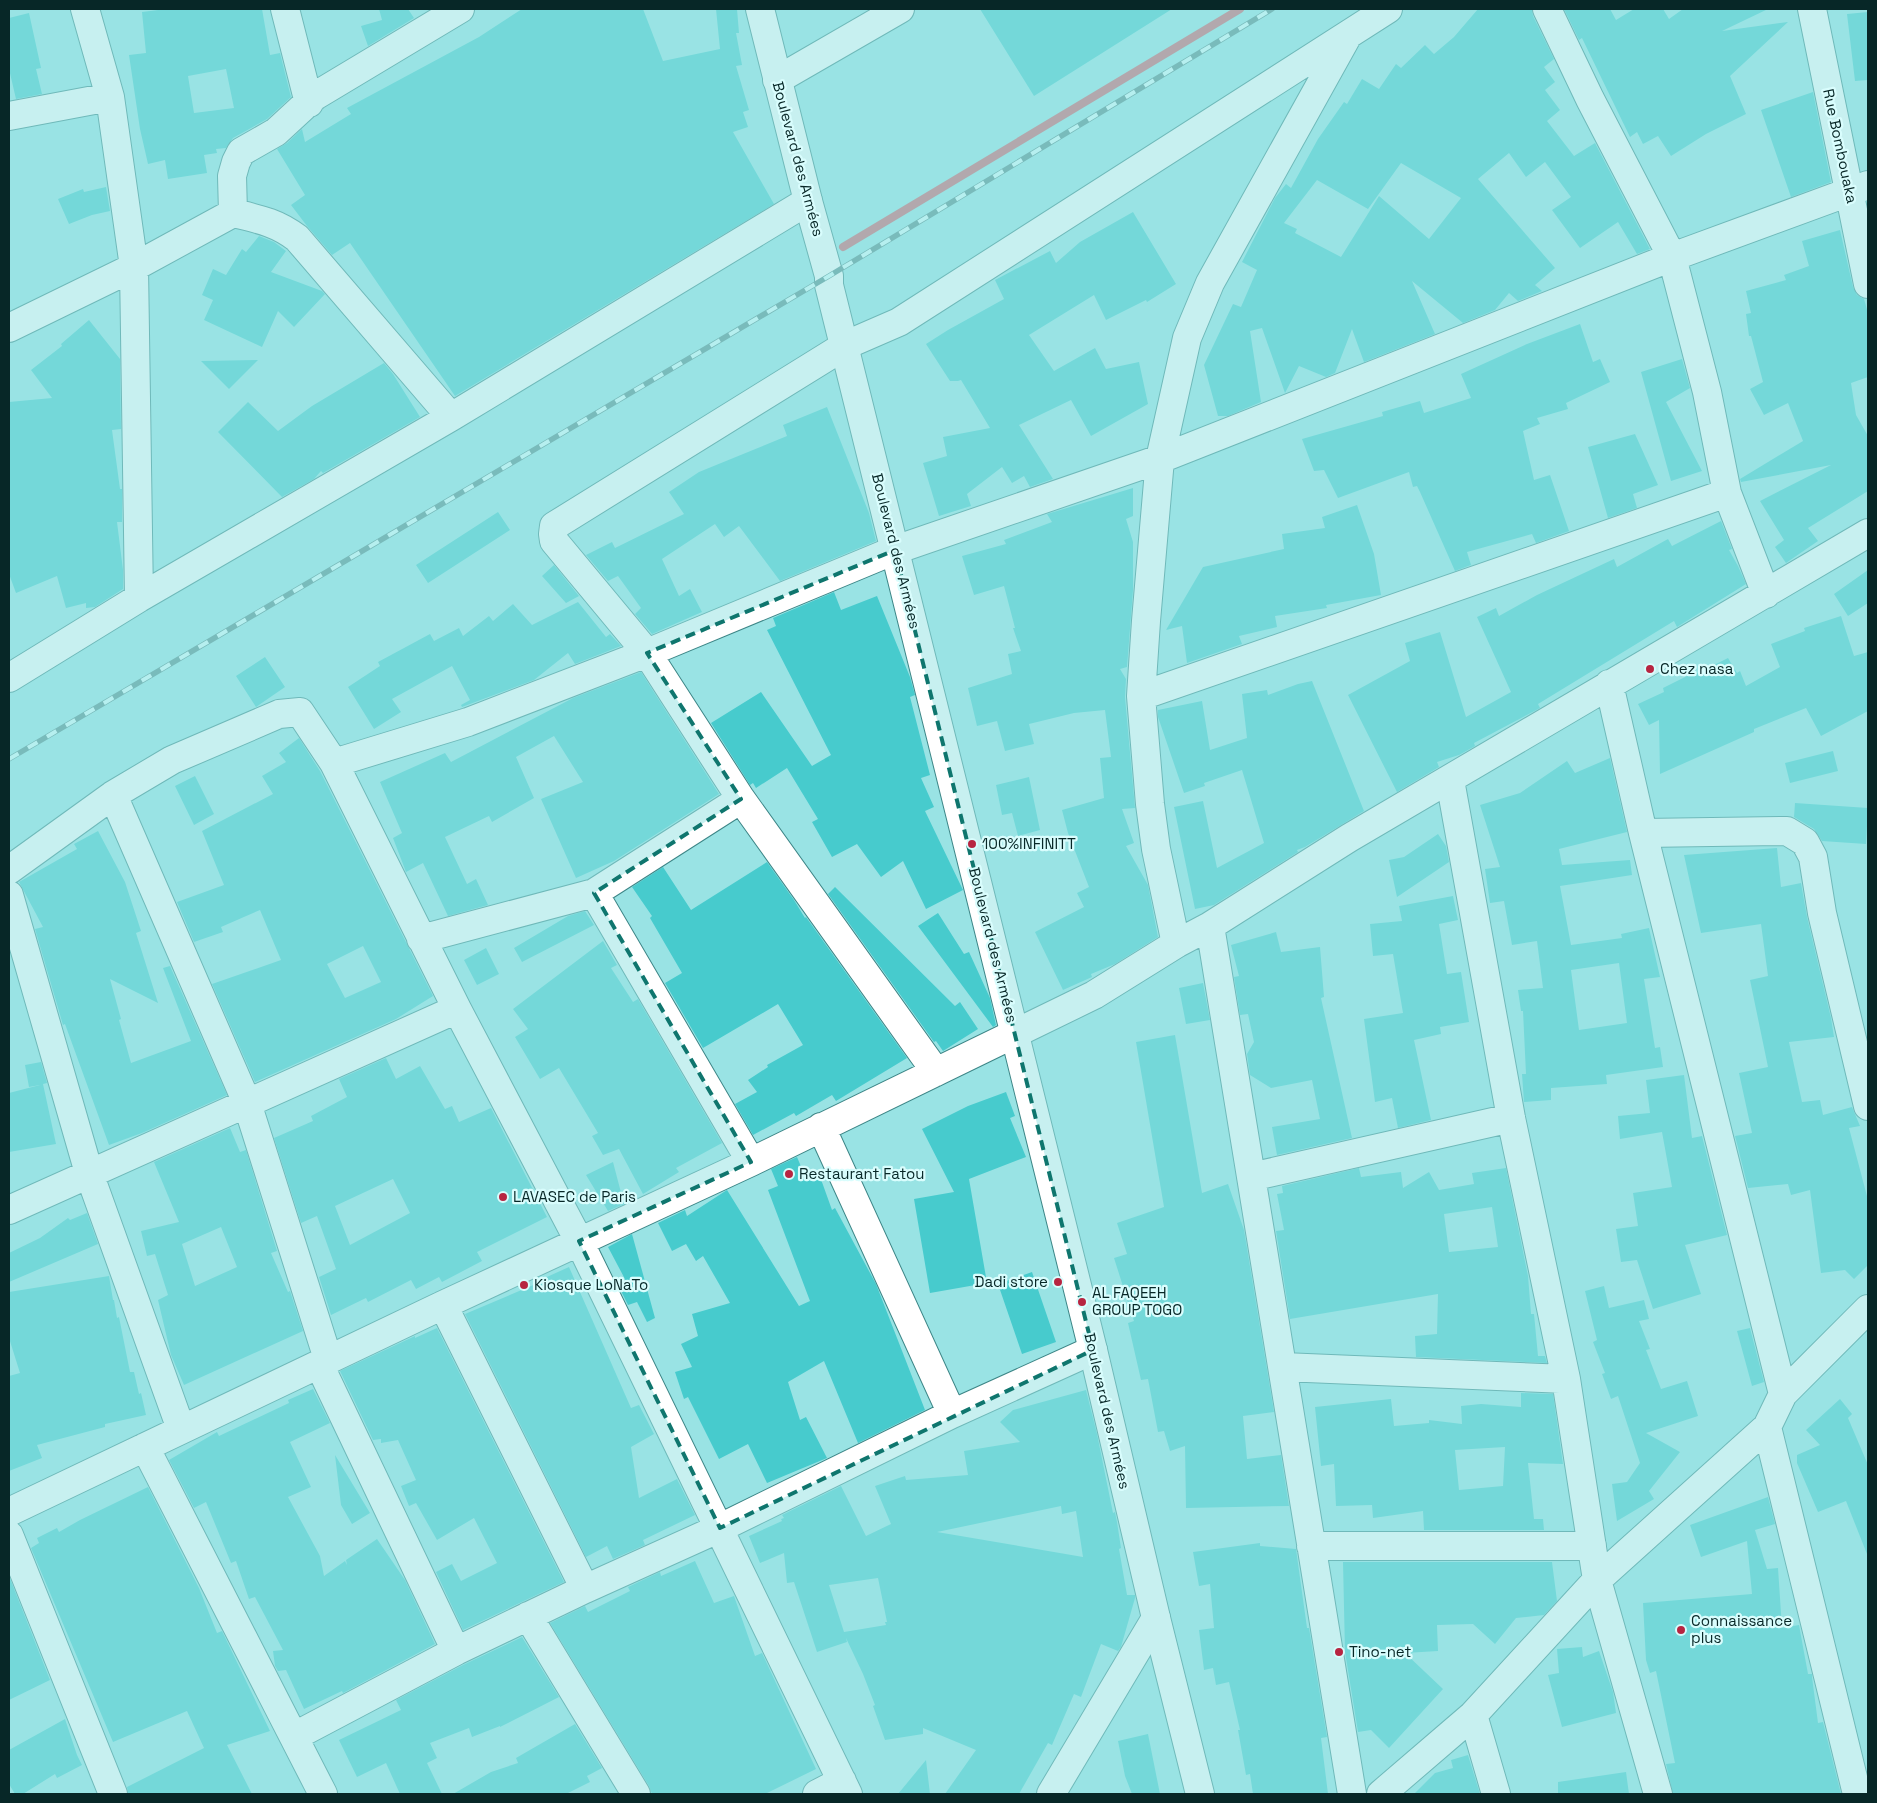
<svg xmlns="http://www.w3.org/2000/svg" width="1877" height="1803" font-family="'Space Grotesk',sans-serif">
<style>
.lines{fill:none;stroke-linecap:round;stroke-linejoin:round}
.stream{stroke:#d1616b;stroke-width:8}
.building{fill:#47cbcd;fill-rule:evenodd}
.minor-casing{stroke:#3d8687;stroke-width:30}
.major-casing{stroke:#3d8687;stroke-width:30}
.minor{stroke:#fff;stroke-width:28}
.major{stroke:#fff;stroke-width:28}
.rail-casing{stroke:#53898a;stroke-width:5.5}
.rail{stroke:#d9fdfd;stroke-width:4;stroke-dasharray:11;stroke-linecap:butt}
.marked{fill:none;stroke:#0f766e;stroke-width:4;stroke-dasharray:10 6;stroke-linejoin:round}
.poi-dot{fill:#b72541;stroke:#d9fdfd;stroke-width:2}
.labels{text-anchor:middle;stroke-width:4.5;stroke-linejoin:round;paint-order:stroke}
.street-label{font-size:15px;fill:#072727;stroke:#d9fdfd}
.poi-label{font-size:15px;fill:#072727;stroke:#d9fdfd;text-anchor:start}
</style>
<rect width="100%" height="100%" fill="#99e3e4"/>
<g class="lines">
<path class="stream" d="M843,247L1240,9"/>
</g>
<path class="building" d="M166,9H262L270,55L280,53L291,97L267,119L233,138L226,148L216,149L217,153L204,155L207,173L168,179L165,160L148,164L140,129L129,55L146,53L142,12ZM226,69L234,108L194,113L188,76Z
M379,9H408L414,18L368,46L361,26L382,20Z
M522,9H643L663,61L720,49L716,9H737L739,33H736L742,65L736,66L749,110L743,112L748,127L733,132L774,204L455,396L350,243L332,255L307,226L291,205L305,195L277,149L287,143L302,129L305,142L351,114L347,108L479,37Z
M980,9H1172L1034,96Z
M1478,9H1532L1533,16L1554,59L1544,67L1555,82L1545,90L1560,110L1547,121L1574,156L1595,143L1650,249L1637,254L1618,222L1580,248L1552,210L1571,197L1545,162L1526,177L1509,153L1478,179L1555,268L1535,285L1542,291L1518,301L1509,293L1495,310L1463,323L1412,281L1435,334L1364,362L1352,329L1335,373L1326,377L1299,366L1285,393L1262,328L1250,331L1261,402L1228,416H1218L1204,365L1233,304L1241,307L1257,270L1242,262L1275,198L1286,184L1291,188L1318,139L1344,102L1347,104L1362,79L1379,89L1396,64L1401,68L1425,45L1434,54L1454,37ZM1401,163L1461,198L1429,239L1379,196L1341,257L1295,233L1297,229L1284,223L1317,180L1368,209Z
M1564,9H1610L1616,20L1634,9H1663L1669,19L1683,9H1768L1722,31L1788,22L1730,76L1746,114L1706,134L1671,156L1658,136L1643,144L1637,132L1630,137L1582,38L1579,40Z
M1868,12V80L1855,81L1847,14Z
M29,13L41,68L36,69L42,94L16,99L9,69V18Z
M1813,92L1831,182L1791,197L1761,110Z
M106,187L110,211L92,215L69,224L58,199L83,189L84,192Z
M1133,212L1176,284L1147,302L1146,300L1106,320L1094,295L1029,335L1054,371L1095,348L1106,369L1139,362L1148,404L1091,436L1071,400L1019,425L1053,479L1030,487L1024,476L1012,483L1002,467L967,494L971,506L939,516L923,463L947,456L943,437L990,428L961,380L958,381H950L926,344L948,330L1004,299L995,280L1050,251L1056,263L1080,242Z
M1840,230L1853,287L1857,295L1864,299L1868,313V377L1851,383L1856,415L1868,436V491L1808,528L1818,541L1786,563L1775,547L1784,540L1760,501L1831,465L1741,482L1740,479L1803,441L1788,403L1764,415L1750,389L1763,382L1751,336H1749L1746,314L1751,313L1746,291L1786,280L1784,275L1809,266L1802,241Z
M259,236L274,242L286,251L271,272L322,291L325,294L294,327L278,311L262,347L204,320L213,300L202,295L213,269L226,275L242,249L246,252Z
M89,320L120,359L121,429L112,430L120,489H122V522H117L123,570V589L95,607L86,608V603L66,608L57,576L16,593L9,574V402L52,398L31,370L62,346L61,344Z
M1580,324L1593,362L1600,359L1610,382L1566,403L1568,409L1537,418L1540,424L1523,431L1534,480L1550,475L1569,531L1536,543L1532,534L1467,552L1471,565L1455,571L1420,492L1417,486L1413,487L1409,472L1338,498L1324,470L1314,471L1302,439L1383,416L1382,412L1420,401L1424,413L1471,398L1461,374L1527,344Z
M1682,359L1690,388L1666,402L1702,471L1671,481L1641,372Z
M258,360L229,389L201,361Z
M384,363L393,374L420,417L323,473L321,471L314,479L282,497L218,432L248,402L278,431L312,406Z
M827,407L869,513L876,541L780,581L739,526L724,537L715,524L662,559L679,596L690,589L702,612L652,634L635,614L641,608L618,576L608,581L586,555L612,542L615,548L684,514L669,492L699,472L787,436L783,425Z
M1635,434L1658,485L1633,494L1637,508L1608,518L1588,447Z
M1133,488V516L1126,519L1133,542V590L1127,667L1120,669L1126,679L1125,697L1135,808L1122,809L1134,843L1126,846L1148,885L1158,937L1115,964L1091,974L1092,977L1063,990L1035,932L1084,907L1077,893L1089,887L1068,833L1062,810L1104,798L1100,758L1111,757L1105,710L1074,713L1029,724L1034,744L1005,751L997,721L977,726L968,688L1012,674L1008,654L1021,651L1013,628H1015L1004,586L974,595L962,556L1006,544L1004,540L1052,522L1047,514Z
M1357,505L1374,554L1381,595L1326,605L1327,608L1275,616L1277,627L1239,636L1242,644L1187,663L1182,626L1166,630L1203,567L1284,549L1282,534L1325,528L1322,517Z
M498,512L510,530L428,583L416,565Z
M1721,521L1732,549L1729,550L1738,566L1746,584L1677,627L1674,621L1538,704L1540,708L1474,743L1475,746L1459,755L1437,762L1439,767L1397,792L1348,695L1410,661L1405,643L1440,632L1466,717L1511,692L1477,617L1496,608L1499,616L1537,595L1614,559L1617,567L1668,539L1672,546Z
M554,565L579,596L566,603L542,576Z
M1868,570V603L1848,616L1834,594Z
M834,592L841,610L877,596L910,677L915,695L910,697L930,775L921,778L934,807L925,811L963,890L926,909L903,861L881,877L857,844L832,857L812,822L818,819L787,768L756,788L753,783L750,785L711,723L761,692L812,766L831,755L767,630L776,626L773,618Z
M578,602L606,637L610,634L621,646L575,664L568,653L534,680L462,707L461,705L470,700L452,666L392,699L401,712L374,729L348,687L380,666L378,662L430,634L434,641L459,628L463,636L489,616L493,621L513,604L532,625Z
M1841,616L1854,656L1868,652V711L1821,736L1806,708L1754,729V732L1660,774L1659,720L1649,725L1638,704L1664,692L1663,688L1691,674L1692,676L1728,658L1737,673L1740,671L1746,686L1780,667L1771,644L1805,631L1804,628Z
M265,657L285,687L256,707L236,676Z
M641,672L719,794L614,861L576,878L541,799L583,782L554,736L516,757L534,798L492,822L489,816L445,837L467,884L476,879L488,905L448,916L423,863L406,872L393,838L402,833L380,782L445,753L451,762L573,698Z
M1312,681L1364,811L1305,847L1297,850L1298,852L1214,905L1195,909L1174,807L1203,801L1217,868L1264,843L1242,770L1204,783L1205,786L1184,793L1158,717V710L1202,701L1210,750L1247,738L1242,694L1267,690L1268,695L1298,684Z
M299,738L320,771L433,996L396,1019L255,1082L212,984L281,960L260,910L221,927L223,932L194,942L177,902L224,885L202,831L273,794L262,776L286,762L279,753ZM363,946L381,982L345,998L327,964Z
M1833,751L1838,771L1790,783L1785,763Z
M1610,758L1627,832L1559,849L1562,865L1630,860L1632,875L1560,886L1571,945L1622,938L1621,934L1649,928L1660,977L1644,979L1655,1048L1660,1047L1663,1067L1606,1075L1607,1084L1551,1088V1100L1524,1102L1522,1074H1526L1523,1011H1521L1518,990L1543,988L1537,941L1512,945L1504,901L1490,903L1485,869L1500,867L1480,805L1520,793L1567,761L1575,773ZM1619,963L1627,1023L1579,1030L1571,970Z
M195,776L214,814L194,825L175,786Z
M1029,777L1040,830L1018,836L1012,813L1002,815L996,785Z
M1795,803L1868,808L1866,844L1822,841L1814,829L1794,817Z
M98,831L125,882L141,931L136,933L158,1003L110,979L121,1019L119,1020L131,1063L191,1041L163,968L170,966L227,1095L142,1133L109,1145L65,1024L63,1025L35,929L43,927L19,882L77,849L74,844Z
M1438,834L1446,846L1449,862L1397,897L1389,860L1404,857Z
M1777,848L1781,887L1801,883L1807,917L1831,1018L1834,1037L1789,1042L1802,1102L1820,1100L1823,1115L1852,1107L1860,1126L1849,1128L1868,1200V1265L1854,1279L1845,1270L1821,1273L1810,1190L1791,1195L1788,1184L1748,1188L1735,1136L1752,1133L1739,1073L1768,1067L1750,980L1768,976L1761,924L1701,933L1684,855Z
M767,862L794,900L805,918L806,917L907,1058L836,1101L832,1095L796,1116L794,1113L753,1135L735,1104L757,1092L748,1080L768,1067L767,1065L803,1045L778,1004L703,1048L665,983L682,973L650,918L652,916L632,887L663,867L691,910Z
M835,887L955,1006L960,1002L978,1029L943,1051L936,1041L934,1042L828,894Z
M1453,896L1458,920L1439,924L1447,974L1461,972L1469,1022L1440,1027L1441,1034L1414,1040L1431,1120L1398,1128L1392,1098L1375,1102L1364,1019L1403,1013L1393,954L1373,956L1370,924L1402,921L1399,906Z
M585,911L594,925L522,962L514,948L568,916Z
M938,913L964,954L969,952L990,998L996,1025L993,1027L918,926Z
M1276,932L1281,952L1320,947L1324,997L1321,998L1352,1138L1277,1155L1272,1127L1320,1119L1312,1080L1271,1088L1250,1075L1247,1054L1254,1042L1248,1014L1240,1015L1234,977L1239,976L1231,945Z
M603,941L617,965L611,968L633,1002L638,999L722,1143L676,1168L679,1172L643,1194L619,1149L603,1155L592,1136L598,1133L559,1068L540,1079L515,1037L528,1029L513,1009Z
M486,948L499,974L477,985L464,960Z
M1203,983L1210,1020L1186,1024L1179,988Z
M1175,1035L1202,1193L1228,1184L1244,1230L1274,1412L1243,1416L1247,1459L1281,1455L1289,1506L1186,1508L1185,1446L1170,1451L1164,1431L1158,1432L1148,1379L1141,1380L1128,1323L1134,1321L1114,1258L1127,1254L1117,1223L1164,1207L1136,1042Z
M386,1058L396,1079L420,1066L445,1109L452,1106L459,1122L491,1108L547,1217L477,1252L482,1261L442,1282L439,1277L416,1289L411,1280L368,1302L366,1298L331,1315L319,1277L336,1269L317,1216L301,1223L274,1138L313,1121L311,1116L347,1097L339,1079ZM393,1179L410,1213L350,1245L335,1206Z
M41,1062L47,1083L43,1084L56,1144L9,1152V1093L40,1085L29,1087L25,1065Z
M1684,1075L1692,1138L1702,1136L1727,1235L1685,1245L1701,1294L1653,1309L1637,1260L1621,1262L1616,1229L1638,1226L1633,1193L1672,1187L1662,1132L1620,1139L1618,1116L1650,1113L1646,1080Z
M1006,1092L1015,1116L1010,1118L1026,1157L969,1179L987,1283L930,1293L914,1199L954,1192L922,1129L968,1106Z
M230,1128L240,1152L246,1150L277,1251L271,1253L288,1292L290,1291L303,1331L184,1385L171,1355L158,1300L168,1295L155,1254L147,1256L141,1231L179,1222L154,1162ZM221,1227L237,1267L195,1286L182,1244Z
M797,1157L805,1176L818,1171L832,1210L835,1208L876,1284L925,1410L858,1443L824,1361L788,1382L800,1420L806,1417L827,1458L767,1483L748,1444L719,1459L688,1397L684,1399L675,1372L692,1367L681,1344L698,1336L692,1314L730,1303L703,1256L696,1261L686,1244L672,1251L658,1223L685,1210L687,1216L727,1190L799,1306L810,1301L768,1190L778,1186L771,1169Z
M613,1162L624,1204L608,1211L586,1175Z
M1359,1168L1361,1177L1401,1172L1403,1188L1429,1172L1439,1190L1474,1184L1472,1173L1506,1168L1528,1276L1531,1314H1534L1538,1356H1545L1547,1363L1416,1357L1415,1336L1437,1334L1438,1294L1290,1319L1276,1231L1284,1230L1277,1194L1283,1193L1282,1186ZM1492,1207L1498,1247L1449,1252L1444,1214Z
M87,1213L98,1244L9,1282V1253L40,1238L68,1218L70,1220Z
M632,1234L655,1318L647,1322L637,1302L628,1305L617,1283L626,1281L608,1247Z
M569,1267L631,1408L639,1405L654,1434L631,1447L639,1498L677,1479L695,1515L643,1540L645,1545L613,1559L607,1546L586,1557L465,1314L538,1283V1281Z
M1032,1272L1056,1342L1022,1354L998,1284Z
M109,1276L113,1300H114L117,1318L119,1317L130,1372H134L139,1394L141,1393L146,1415L105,1424V1427L37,1445L42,1458L9,1471V1376L20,1373L9,1338V1292Z
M1604,1286L1609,1308L1644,1300L1649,1319L1639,1321L1650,1349L1646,1350L1661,1389L1687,1381L1698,1416L1646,1433L1680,1452L1649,1491L1654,1499L1617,1521L1612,1484L1627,1482L1640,1463L1618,1396L1611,1399L1602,1374L1605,1373L1593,1342L1597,1340L1585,1291Z
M437,1328L564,1582L463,1630L436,1572L452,1564L461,1581L497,1563L474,1518L437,1540L416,1503L409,1506L401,1486L416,1480L398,1440L381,1443V1439L373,1440L340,1371L415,1336V1338Z
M1750,1328L1764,1382L1752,1386L1737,1331Z
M313,1389L330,1423L290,1442L311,1487L288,1497L320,1556L324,1576L345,1561L347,1565L346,1560L377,1539L405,1580L435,1644L343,1693L342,1691L304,1709L286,1670L278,1671L275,1666L273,1651L283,1650L255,1597L249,1599L236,1561L231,1563L206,1502L194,1508L169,1460L217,1432L219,1436L289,1403L288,1400Z
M1086,1390L1097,1434L1113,1513L1115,1512L1117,1522L1121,1548L1119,1549L1127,1595H1135V1598L1121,1647L1118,1651L1101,1644L1081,1697L1074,1694L1052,1745L1048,1743L1019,1794H945L976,1750L923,1728V1734L885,1740L873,1706L875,1705L863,1674L846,1638L847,1642L817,1652L794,1582L787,1583L784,1553L760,1563L749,1536L782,1521L781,1519L784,1518L782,1515L841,1486L866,1536L891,1524L875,1486L905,1476L906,1480L968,1475L964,1451L1020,1442L1000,1422L1013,1410ZM1061,1506L1062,1514L1076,1511L1083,1557L937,1532ZM878,1578L887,1622H885L886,1625L844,1632L829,1585Z
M1521,1393L1553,1394L1563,1464L1528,1463L1534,1519H1543L1544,1530H1424L1423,1511L1373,1518L1372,1505L1336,1506L1334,1464L1321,1466L1315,1407L1391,1399L1394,1426L1429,1423V1420L1462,1424L1461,1406L1481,1404L1521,1407ZM1505,1447L1503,1486L1459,1490L1455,1450Z
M1840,1399L1852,1414L1848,1418L1868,1465V1554H1867L1846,1501L1818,1512L1797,1463V1455L1820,1445L1806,1430Z
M335,1455L370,1513L352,1524L341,1505Z
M148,1487L199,1588L217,1633L222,1631L270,1731L227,1745L252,1794H128L127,1787L204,1748L187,1711L113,1742L31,1548L39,1543L37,1538L57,1528L59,1532L80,1520Z
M1768,1497L1775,1524L1755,1530L1767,1569L1778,1568L1782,1628L1799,1625L1808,1674H1812V1677L1818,1723L1823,1722L1841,1794H1673L1666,1764L1675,1763L1656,1671L1650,1673L1646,1660L1643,1603L1752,1594L1747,1541L1701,1557L1690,1525Z
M1260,1543V1546L1296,1549L1307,1628H1309L1327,1737L1321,1738L1328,1794H1253L1250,1774L1246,1775L1238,1730H1240L1229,1682L1216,1685L1213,1668L1204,1670L1199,1630L1214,1628L1210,1584L1199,1586L1193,1552Z
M695,1561L714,1603L734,1596L755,1656L762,1653L816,1769L765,1794H652L649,1786L550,1623L585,1606L588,1612L630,1591L628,1587L660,1572L661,1576Z
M1343,1562H1552L1557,1601L1544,1615L1516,1618L1495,1644L1473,1624L1437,1625L1438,1651L1405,1653L1443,1689L1389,1748L1371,1730L1358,1732L1345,1652Z
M9,1576L50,1680L9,1700Z
M522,1637L559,1697L500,1727V1726L472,1737L469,1728L430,1743L437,1758L427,1763L442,1794H400L386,1763L357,1777L339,1740L401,1710L396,1700L463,1665Z
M1582,1647L1583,1657L1599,1651L1613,1692L1616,1713L1562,1727L1548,1675L1559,1673L1557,1649Z
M65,1719L77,1755L82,1765L57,1778L55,1774L23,1794H15L9,1784V1750Z
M575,1724L602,1768L587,1776L590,1782L566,1794H453L491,1772L518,1763L516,1758Z
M1148,1734L1160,1794H1132L1125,1776L1118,1741Z
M1468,1755L1480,1794H1414L1435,1773L1453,1768L1451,1760Z
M926,1760L930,1794H898Z
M1626,1772L1629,1794H1558V1782Z"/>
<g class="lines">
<defs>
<path id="minor" d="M85,9L110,97L134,267L139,598
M285,9L309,103
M1547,9L1590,99L1672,257L1707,392L1727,493L1766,594
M1812,9L1868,284
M777,80L900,9
M9,116L110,97
M233,213L232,176L236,162L241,152L276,132L315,96L460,9
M9,328L134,267L233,213C258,219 276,222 297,238L451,417
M9,678L139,598L451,417L808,201
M1609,684L1643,833L1783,1394
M1141,696L1727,493
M334,763L468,722L647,653L895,550L1160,459L1672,257L1868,185
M1450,780L1511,1118L1566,1379L1597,1580L1658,1794
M113,795L247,1103L328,1359
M1643,833L1787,831L1805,842L1813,857L1822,913L1868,1106
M9,870L113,795L172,760L279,714L300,712L334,763L457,1009L579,1241L848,1794
M594,893L751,1162
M9,895L89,1173L181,1429
M1210,926L1352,1794
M421,939L594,893L741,799
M1176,944L1156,849L1150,804L1141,696L1146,621L1160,459L1187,338L1210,283L1348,35
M936,1072L741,799L647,653L554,541L553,534L554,526L846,345L899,322L1388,9
M821,1127L952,1414
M1251,1177L1511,1118
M9,1210L457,1009
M443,1305L585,1589
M319,1364L456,1651
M1283,1367L1566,1379
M1767,1427L1857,1794
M145,1447L323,1794
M9,1512L443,1305L751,1162L1094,995L1176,944L1210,926L1349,838L1868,533
M9,1535L113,1794
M1311,1546H1592
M528,1616L636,1794
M1473,1715L1496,1794
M295,1736L456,1651L585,1589L720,1528L952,1414L1093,1350
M817,1794L842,1781
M1051,1794L1156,1618
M1381,1794L1473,1715L1597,1580L1767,1427L1783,1394L1868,1309"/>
<path id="major" d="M760,9L808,201L829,276V285L1093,1350L1156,1618L1200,1794"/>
</defs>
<use href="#minor" class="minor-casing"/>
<use href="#major" class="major-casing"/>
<use href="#minor" class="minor"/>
<use href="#major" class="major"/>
<defs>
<path id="rail" d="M9,759L829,276L1272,9"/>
</defs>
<use href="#rail" class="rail-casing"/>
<use href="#rail" class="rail"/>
</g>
<path d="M0 0H1877V1803H0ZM895,550L1093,1350L720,1528L579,1241L751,1162L594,893L741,799L647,653Z" fill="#99e3e4" fill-opacity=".55" fill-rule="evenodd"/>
<path class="marked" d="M895,550L1093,1350L720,1528L579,1241L751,1162L594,893L741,799L647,653Z"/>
<g class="poi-dot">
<circle cx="1650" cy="669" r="5"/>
<circle cx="972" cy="844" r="5"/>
<circle cx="789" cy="1174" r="5"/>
<circle cx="503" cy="1197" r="5"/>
<circle cx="1058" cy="1282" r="5"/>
<circle cx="524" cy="1285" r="5"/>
<circle cx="1082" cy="1302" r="5"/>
<circle cx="1681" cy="1630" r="5"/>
<circle cx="1339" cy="1652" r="5"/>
</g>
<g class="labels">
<g class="street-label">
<text transform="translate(1840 146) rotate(78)" y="5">Rue Bombouaka</text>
<text transform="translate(798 159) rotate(75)" y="5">Boulevard des Armées</text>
<text transform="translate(896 551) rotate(76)" y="5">Boulevard des Armées</text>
<text transform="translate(993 945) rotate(76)" y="5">Boulevard des Armées</text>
<text transform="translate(1107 1411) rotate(77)" y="5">Boulevard des Armées</text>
</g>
<g class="poi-label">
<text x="1660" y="674">Chez nasa</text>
<text x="982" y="849">100%INFINITT</text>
<text x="799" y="1179">Restaurant Fatou</text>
<text x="513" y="1202">LAVASEC de Paris</text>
<text x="1048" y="1287" text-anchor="end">Dadi store</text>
<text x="534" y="1290">Kiosque LoNaTo</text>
<text x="1092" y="1298">AL FAQEEH<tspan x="1092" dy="17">GROUP TOGO</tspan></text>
<text x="1691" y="1626">Connaissance<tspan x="1691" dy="17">plus</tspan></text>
<text x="1349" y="1657">Tino-net</text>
</g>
</g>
<rect width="1877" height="1803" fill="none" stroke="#072727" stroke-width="20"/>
</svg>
